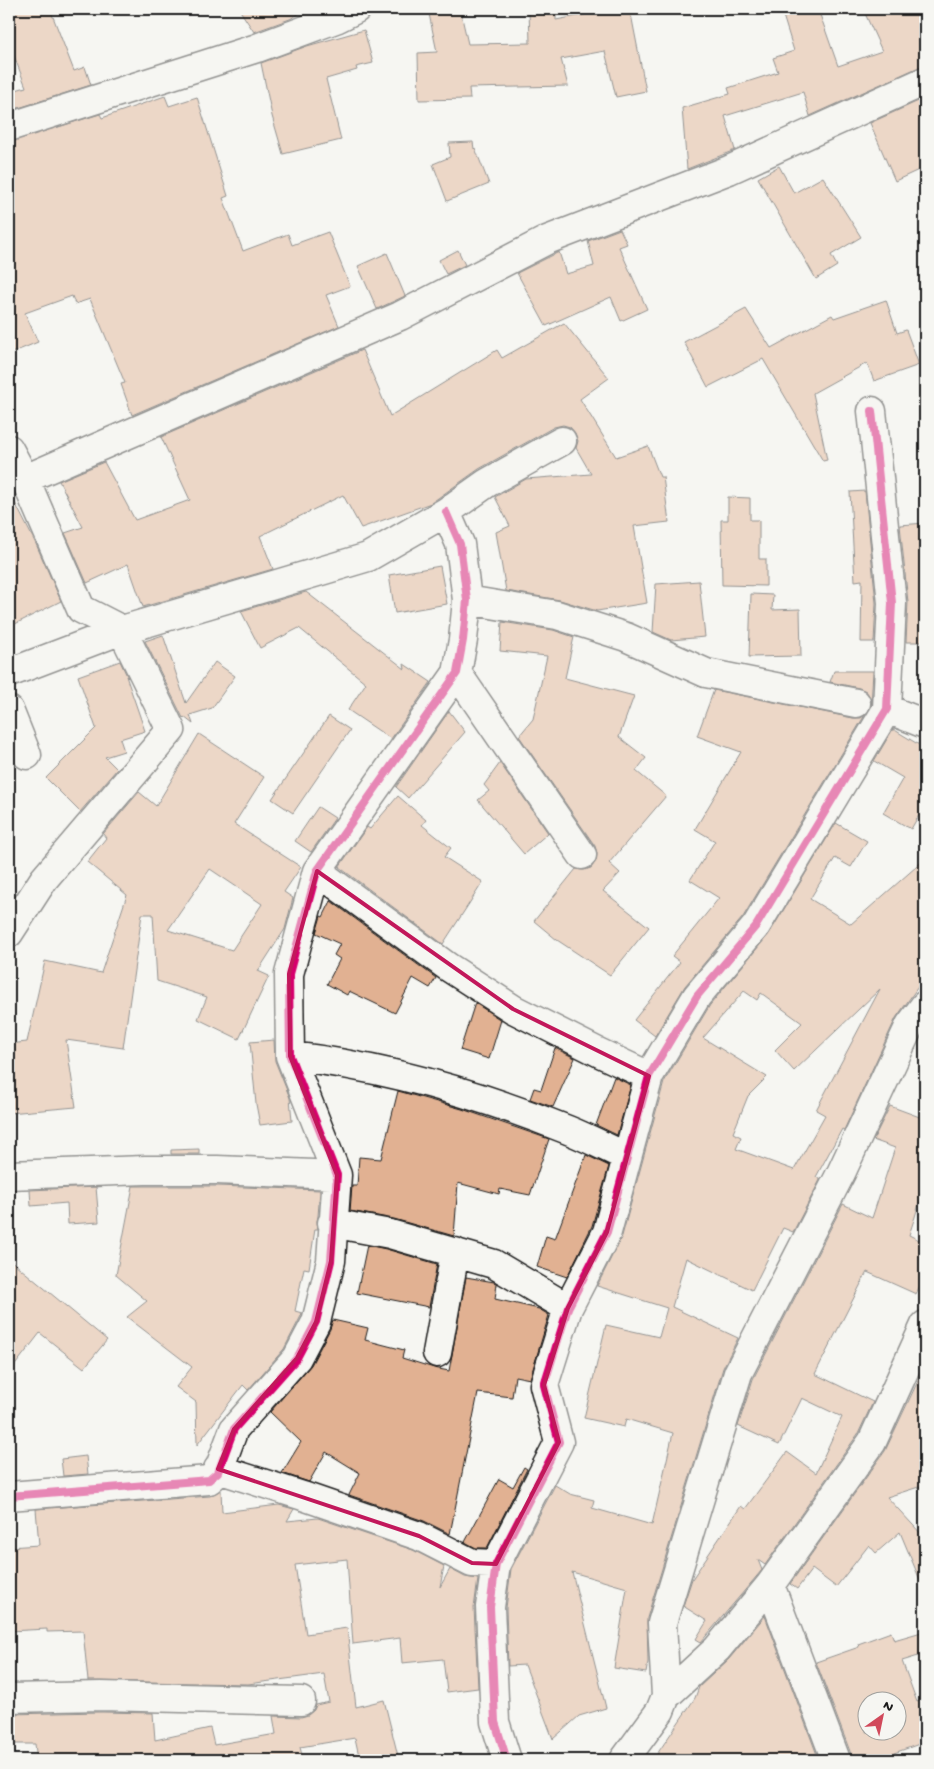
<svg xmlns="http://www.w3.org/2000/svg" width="934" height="1769" font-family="'Gochi Hand',sans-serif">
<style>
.building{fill:#e1b192;stroke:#1c1c1c;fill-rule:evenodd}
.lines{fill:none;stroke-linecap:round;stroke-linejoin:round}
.street-casing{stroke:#1c1c1c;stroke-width:31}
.street{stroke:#f6f6f2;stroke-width:28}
.cycleway-casing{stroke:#f6f6f2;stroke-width:11}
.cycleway{stroke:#d6006c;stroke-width:8}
.marked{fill:none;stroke:#c2185b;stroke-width:4;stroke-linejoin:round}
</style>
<rect width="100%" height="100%" fill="#f6f6f2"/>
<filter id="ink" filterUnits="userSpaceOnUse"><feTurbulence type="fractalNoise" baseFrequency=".02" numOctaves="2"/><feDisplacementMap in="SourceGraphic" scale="10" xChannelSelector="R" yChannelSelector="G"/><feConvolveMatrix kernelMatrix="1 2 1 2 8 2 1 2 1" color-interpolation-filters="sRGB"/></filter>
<g filter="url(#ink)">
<path class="building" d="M9,9H50L74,71L85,67L91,85L9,111V92L26,87L9,43Z
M239,9H307L290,19L254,32Z
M428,9H460L468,44L530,43L529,9H556V20L615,9H630L646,91L616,97L605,51L561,59L568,86L469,88L470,99L419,100L418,53L437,52Z
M781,9H818L838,66L882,51L863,9H925V66L919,67L810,116L803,92L725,116L735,150L687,169L682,108L730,94L728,88L778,72L773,58L794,51Z
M364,30L373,63L356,67L357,70L326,79L341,140L283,154L272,116L261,63L307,46Z
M165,96L169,106L197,97L228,196L223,198L243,251L288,234L292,245L328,232L350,286L326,295L339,326L132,415L121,384L125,383L90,299L75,304L72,296L25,313L38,342L9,354V142L100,114L102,118Z
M925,98V167L895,181L870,123Z
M473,142L474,149L475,148L489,184L447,201L433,164L450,157L449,143Z
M779,166L794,193L823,177L861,237L831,255L837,266L816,279L758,178Z
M620,229L627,244L619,247L647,309L621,321L611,297L546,326L517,273L559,252L566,274L594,266L588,241Z
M458,250L465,265L446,274L439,260Z
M387,253L405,296L377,309L358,266Z
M886,300L897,333L906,330L919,365L874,381L867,363L813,393L827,460L823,461L763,359L708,387L684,342L746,309L771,348L832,315L834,318Z
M564,323L609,378L580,399L616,457L648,446L660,477H663L669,522L634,526L647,603L597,611L560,600L506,591L496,532L510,526L495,497L526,479L591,474L576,448L578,441L575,433L570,427L563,425L554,427L479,469L431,503L361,528L343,495L260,536L273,569L143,607L128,564L87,583L65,533L83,527L59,481L104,462L135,520L190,500L161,437L362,350L390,416L497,350L502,358Z
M9,491L36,544L61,601L9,627Z
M865,491L876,603L874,642H861L862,580L855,581L850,492Z
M728,497L750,498V520H759V559H766V586L722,585L721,520H728Z
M925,523V642H906L908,602L900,525Z
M440,566L447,604L395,613L389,575Z
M699,581L705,637L671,640L653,632L656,584Z
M306,592L405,669L404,664L431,682L391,739L348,710L366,683L299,628L260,648L241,611Z
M751,594L773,595L772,610L800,609L801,656L749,657Z
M502,622L553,630L574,637L565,678L634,696L619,737L646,758L636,771L666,796L609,863L620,873L603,891L649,927L610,975L557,940L534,921L576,869L584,870L591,868L596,861L597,853L595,846L519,736L533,719L547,656L500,651Z
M163,635L186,703L215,662L235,676L212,708L190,715L193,724L184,717L183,718L145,641Z
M120,661L128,678L126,676L145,731L120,739L124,751L105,757L117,769L80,812L46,778L96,728L78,676Z
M834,671H873L871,705V698L866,691L859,688L830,682Z
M714,690L853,718H861L865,715L743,917L685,986L655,1036L634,1020L680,962L672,956L719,898L690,880L715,841L695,829L741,752L697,736Z
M449,711L465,732L408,798L396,787Z
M329,716L350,730L293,813L272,799Z
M893,729L921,746L925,740V805L911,829L883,813L903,778L874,761Z
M199,734L264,777L234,824L301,867L284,892L293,898L285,929L258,971L269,976L239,1039L198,1019L207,997L157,981L153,914H142L123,1048L66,1040L76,1107L9,1113V1044L27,1042L45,961L101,973L127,895L87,862L106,838L103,834L139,792L156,806ZM210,869L262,904L232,950L168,930Z
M500,763L548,833L524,854L478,800L489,791L484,785Z
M398,796L426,820L422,825L451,848L444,857L483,882L443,944L339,867L367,827L370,829Z
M318,807L335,818L311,852L295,841Z
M836,823L867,841L851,867L835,858L810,899L851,924L925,859V977L896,1018L844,1130L842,1129L816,1177L820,1179V1180L793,1232L783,1228L752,1290L686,1258L672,1307L738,1338L723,1368L647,1618L648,1662L646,1673L614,1668L627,1588L572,1572L606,1708L579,1716L553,1739L525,1665L508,1666L506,1608L511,1569L555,1485L570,1494L594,1500L592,1508L652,1525L673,1433L626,1419L624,1427L584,1418L606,1325L659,1337L667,1308L597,1286L622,1236L664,1082L710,1005L769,934ZM880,989L816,1110L825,1115L794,1170L736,1149L741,1137L733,1133L748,1096L767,1077L703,1038L744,991L757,1000L761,993L802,1023L775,1050L794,1071Z
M331,901L436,978L430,988L413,978L395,1013L349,991L347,995L327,984L340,959L334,955L340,944L316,933L321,916L323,917Z
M475,1003L501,1020L489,1059L460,1050Z
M274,1040L275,1061L290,1098L292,1121L260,1125L256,1104L250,1042Z
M555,1048L575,1058L553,1107L530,1099L534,1088L541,1090Z
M614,1077L631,1085L617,1135L596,1125Z
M398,1091L462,1109L549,1139L530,1195L500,1189L499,1194L458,1183L454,1236L394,1219L350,1211L352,1186H357L359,1157L381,1159Z
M890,1106L925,1119V1186L909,1235L925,1243V1275L916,1294L867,1272L815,1374L873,1402L858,1434L765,1565L758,1560L762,1570L701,1642L696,1639L707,1621L683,1606L692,1579L741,1506L745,1509L787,1452L816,1473L842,1417L802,1398L779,1445L738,1426L753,1379L843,1204L872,1218L895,1148L873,1140Z
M199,1149V1154H171V1150Z
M586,1155L609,1166L592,1226L567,1277L537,1267L546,1236L555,1239Z
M133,1186H217L320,1190L318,1216L317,1221L318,1229H315L309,1269L304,1268L295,1311L302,1313L301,1316L284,1349L248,1390L243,1385L197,1445L196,1402L176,1387L192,1367L127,1317L147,1301L116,1275Z
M96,1187L99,1222L68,1224L67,1203L31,1206L30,1190Z
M367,1245L386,1249L437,1264L429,1307L357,1293Z
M9,1259L107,1340L84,1368L40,1333L9,1373Z
M466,1277L494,1282L497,1284L495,1299L539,1309L549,1315L530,1379L515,1376L512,1397L478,1393L450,1534L424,1521L349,1495L360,1473L326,1452L309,1482L282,1473L301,1442L270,1412L311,1365L330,1329L333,1320L368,1328L365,1340L404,1350L402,1358L434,1368L449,1371Z
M925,1366V1485L887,1497L925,1538V1592L900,1532L876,1553L869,1545L836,1587L812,1569L797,1589L790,1584L885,1451Z
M86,1456L88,1474L63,1476L61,1459Z
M524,1467L527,1469L487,1548H476L465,1542L499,1479L513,1487Z
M221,1490L222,1512L279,1505L294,1509L287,1521L318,1518L413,1550L444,1566L440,1587L450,1569L465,1577L478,1579L474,1608L478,1688L447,1692L443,1659L402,1663L400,1638L353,1644L347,1559L295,1565L306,1634L347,1628L356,1707L384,1700L399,1760H375L374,1753L359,1756L355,1738L300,1747L303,1760H37L35,1744H9V1714L101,1712L153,1713L155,1740L210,1728L214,1745L276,1734L273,1716L301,1717L308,1715L314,1710L316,1705L329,1702L324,1674L248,1684L88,1681L83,1631L47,1632V1629L9,1631V1547L39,1545L36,1509L210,1496Z
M765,1616L819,1760H653L695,1698L699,1687L729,1659Z
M925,1631V1654L902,1661L917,1702L925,1698V1742L894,1753L896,1760H851V1754L816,1662L859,1647L858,1644L891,1632L894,1640ZM866,1702H896V1732H866Z"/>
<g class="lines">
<defs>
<path id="street" d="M9,127L257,48L338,18L356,9
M9,449L25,479L81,609L122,630L171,730L44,879L9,933
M25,479L400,316L547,240L729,170L925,81
M467,600L557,615L626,637L706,673L856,703
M9,673L122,630L368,557L446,512L487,483L562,441
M457,673L582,855
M887,709L925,724
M9,710L27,755
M317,871L448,967L513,1009L600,1053L649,1076
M290,1056C386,1067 479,1094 568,1130C588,1138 607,1148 627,1157
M9,1175L145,1170H217L337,1175
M332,1223L390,1234L494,1264L568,1308
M437,1353L455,1252
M218,1469L303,1496L419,1536L472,1563L496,1564
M9,1496L209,1480L218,1472L234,1429L297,1358L316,1322L331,1261L337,1175L290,1056L289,974L317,871L457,673L463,640L467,600L460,544L446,512
M770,1585L836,1760
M666,1696L662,1623L738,1373L841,1173L910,1025L925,1005
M9,1698L101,1696L301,1701
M507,1760L495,1722L490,1607L496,1564L559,1442L544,1385L568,1308L607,1232L649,1076L697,996L756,926L887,709L892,603L872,411
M624,1760L660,1711L666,1696L717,1649L770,1585L872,1442L925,1325"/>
</defs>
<use href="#street" class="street-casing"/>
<use href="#street" class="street"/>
<defs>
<path id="cycleway" d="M9,1496L209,1480L218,1472L234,1429L297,1358L316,1322L331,1261L337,1175L290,1056L289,974L317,871L457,673L463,640L467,600L460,544L446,512
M507,1760L495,1722L490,1607L496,1564L559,1442L544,1385L568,1308L607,1232L649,1076L697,996L756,926L887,709L892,603L872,411"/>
</defs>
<use href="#cycleway" class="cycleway-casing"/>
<use href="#cycleway" class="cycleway"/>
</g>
</g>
<path d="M0 0H934V1769H0ZM317,871L513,1009L649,1076L607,1232L568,1308L544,1385L559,1442L496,1564L472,1563L419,1536L218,1469L234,1429L297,1358L316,1322L331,1261L337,1175L290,1056L289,974Z" fill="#f6f6f2" fill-opacity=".55" fill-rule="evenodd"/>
<path class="marked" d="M317,871L513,1009L649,1076L607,1232L568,1308L544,1385L559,1442L496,1564L472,1563L419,1536L218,1469L234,1429L297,1358L316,1322L331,1261L337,1175L290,1056L289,974Z"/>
<rect width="934" height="1769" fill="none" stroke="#f6f6f2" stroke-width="30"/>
<rect x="15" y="15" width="904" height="1739" fill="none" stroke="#1c1c1c" stroke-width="2" filter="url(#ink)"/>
<g transform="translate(882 1716) rotate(33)"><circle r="24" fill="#f6f6f2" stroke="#9f9f9c"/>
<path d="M0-4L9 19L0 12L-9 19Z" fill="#d1495b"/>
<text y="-8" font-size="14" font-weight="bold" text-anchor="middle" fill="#1c1c1c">N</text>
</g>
</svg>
